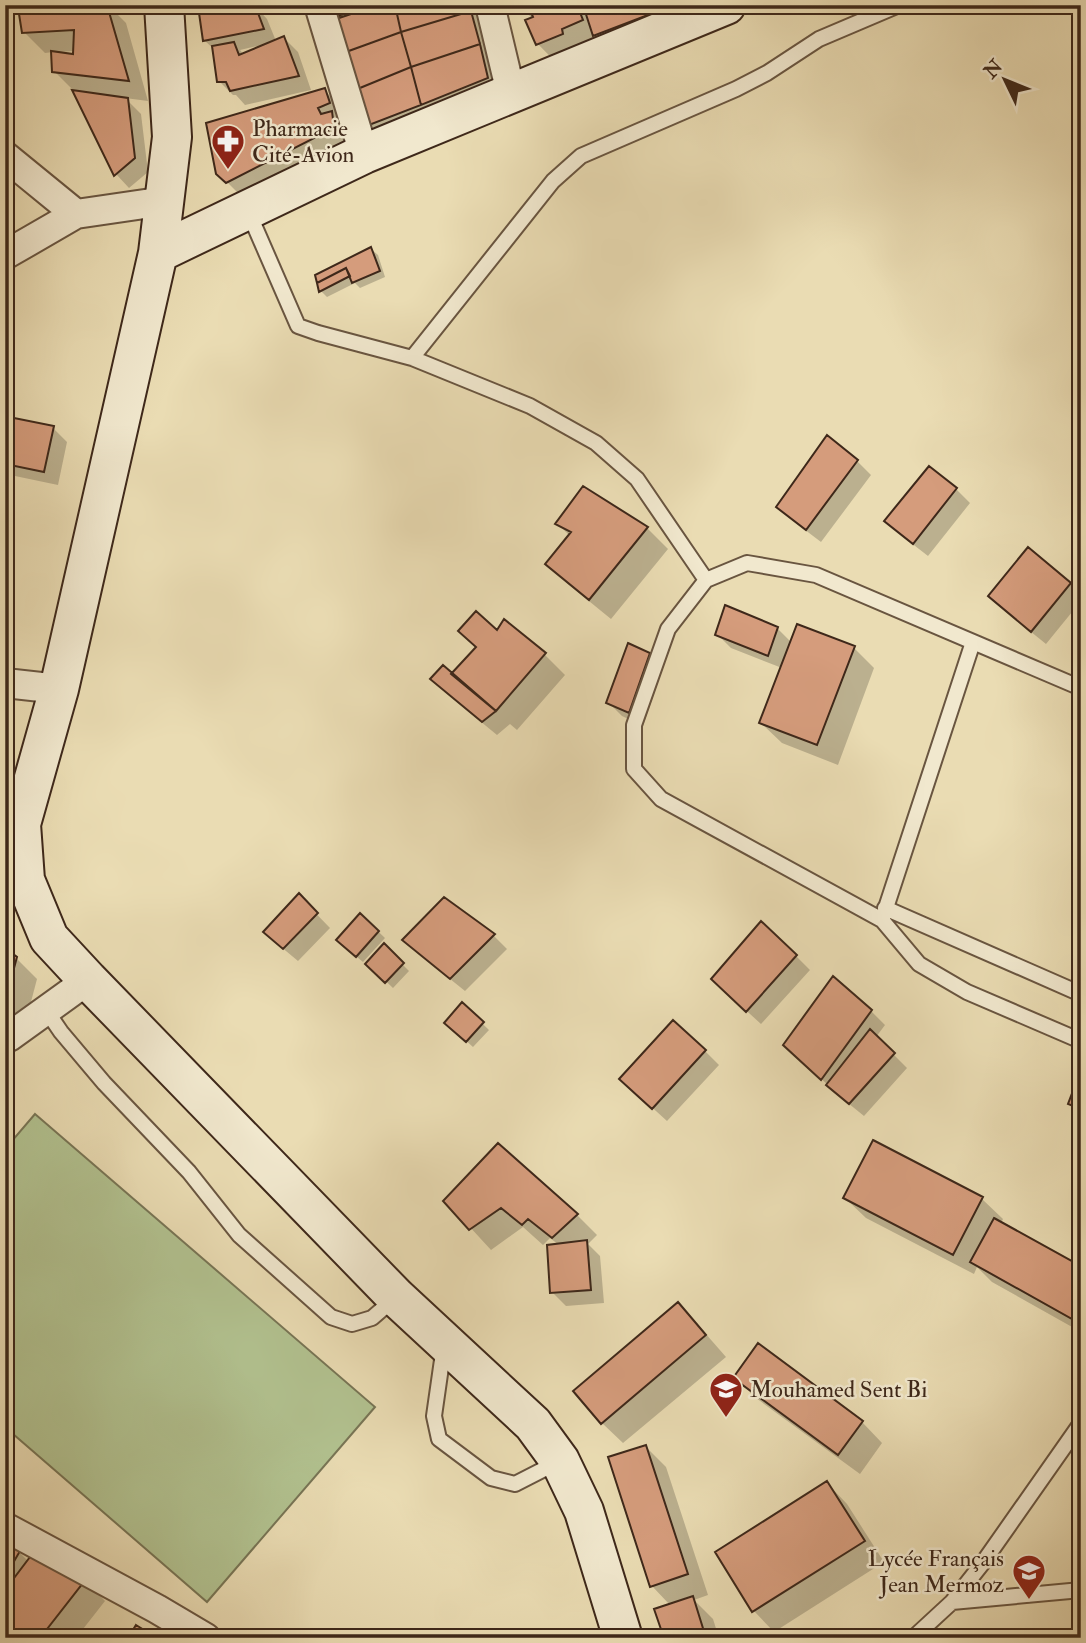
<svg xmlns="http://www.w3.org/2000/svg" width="1086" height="1643" font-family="'IM FELL Double Pica',serif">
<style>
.green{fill:#b2c290;stroke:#787555;stroke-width:2}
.shadow{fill:#0003;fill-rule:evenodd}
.building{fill:#d59c7c;stroke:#3e281a;stroke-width:2}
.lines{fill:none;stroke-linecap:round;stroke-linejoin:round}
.lane-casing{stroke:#695540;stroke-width:18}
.street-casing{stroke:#695540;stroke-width:32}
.secondary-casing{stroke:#3e281a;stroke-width:42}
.lane{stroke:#f1e8ce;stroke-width:14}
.street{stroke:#f1e8ce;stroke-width:28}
.secondary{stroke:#f1e8ce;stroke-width:38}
.labels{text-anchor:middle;stroke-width:5;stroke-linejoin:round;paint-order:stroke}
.poi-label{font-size:23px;fill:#3e281a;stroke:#f1e8ce;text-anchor:start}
</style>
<rect width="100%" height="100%" fill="#eadcb3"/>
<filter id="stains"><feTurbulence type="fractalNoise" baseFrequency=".00286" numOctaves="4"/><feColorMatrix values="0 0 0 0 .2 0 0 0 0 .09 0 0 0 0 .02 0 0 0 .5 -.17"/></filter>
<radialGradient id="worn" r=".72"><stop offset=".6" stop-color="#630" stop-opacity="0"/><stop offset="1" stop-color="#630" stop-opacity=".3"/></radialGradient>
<path class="green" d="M35,1114L375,1407L207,1602L5,1427V1149Z"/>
<path class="shadow" d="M5,5H9L11,10L5,11Z
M85,5H108L126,23L148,101L125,98L141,114L148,172L129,188L116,174L75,92L54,71L53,52L45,53L24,32ZM75,51V56L59,54V52Z
M205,5H254L267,19L276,41L284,38L298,52L311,90L245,105L236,95H233L219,81L215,50L205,41L200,7ZM262,45L244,55L240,50Z
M334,5H482L501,92L384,138L370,124L340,19L337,16Z
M519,5H722L574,81L538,44L528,21L533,19Z
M324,90L345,111L354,149L248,203L218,173Z
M371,249L378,255L385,277L360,288L355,283L327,297L321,291Z
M53,428L67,442L58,485L15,476L5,467V442Z
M857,461L871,475L821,542L792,520L778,506Z
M929,468L956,489L970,503L928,556L901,535L887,521Z
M558,524L647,528L668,549L611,619L568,584L547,564L570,536Z
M1070,584L1081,595V601L1046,644L1004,610L990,596Z
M505,621L545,655L565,675L517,730L510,724L497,735L446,693L433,679L452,675L497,633Z
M777,628L792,643L854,648L874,668L838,765L782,743L761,723L782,668L731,648L717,634Z
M649,654L663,668L643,726L622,716L608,702Z
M299,896L330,928L298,961L280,946Z
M361,915L385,938L363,962L344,946Z
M493,935L507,949L465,991L419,954L405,940Z
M384,946L409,971L393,988L368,964Z
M5,950L16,958L37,979L27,1017L5,1011Z
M796,956L810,970L761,1024L727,993Z
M462,1004L489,1030L473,1047L453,1029Z
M871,1011L885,1025L876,1037L907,1068L864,1116L843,1099L800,1059Z
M705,1051L719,1065L667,1121L635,1092Z
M874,1142L982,1199L1003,1219L1001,1223L1081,1268V1332L992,1282L977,1267L974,1274L866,1218L845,1198Z
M446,1201L577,1215L597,1235L588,1244L600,1256L604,1303L566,1306L552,1292L559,1245L550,1238L543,1245L523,1227L491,1250Z
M678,1304L698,1325L726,1357L623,1443L602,1423Z
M735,1377L862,1422L882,1443L860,1474L756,1398Z
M646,1447L666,1467L708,1595L694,1600L713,1619L719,1638H665L670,1605L652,1586Z
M827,1483L847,1504L884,1562L774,1632L754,1611Z
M5,1545L19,1552L29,1562L85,1580L105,1601L76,1638H5L8,1588L5,1586Z"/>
<path class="building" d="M73,5H107L129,81L52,72L51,51L73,54L74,30L22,33L19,14Z
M255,5L264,29L203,41L198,6Z
M332,5H366L336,17Z
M378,5H395L401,32L346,52L336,19Z
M395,5H471V11L401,32Z
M528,5H577L583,20L562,29L563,34L536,45L525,20L533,17Z
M583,5H645L648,15L593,36Z
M646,5H668L649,13Z
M471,11L480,44L411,67L401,32Z
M401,32L411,67L355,90L346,52Z
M284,36L299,76L230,91L226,82H217L212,46L234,42L239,55Z
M480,44L488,78L421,105L411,67Z
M411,67L421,105L369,125L355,90Z
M325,88L330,103L318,108L321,114L332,111L334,128L226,183L216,174L206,123Z
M72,90L128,98L135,158L114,176Z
M371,247L380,271L352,283L346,268L317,283L315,275Z
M346,268L350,276L319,292L317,283Z
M9,417L54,426L44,472L5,464V433Z
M827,435L858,460L806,530L776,507Z
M929,466L957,488L913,544L884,521Z
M583,486L648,527L589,600L545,564L571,532L555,524Z
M1028,547L1071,583L1031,632L988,596Z
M725,605L778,627L768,656L715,635Z
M476,611L497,630L504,619L546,653L496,711L451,674L476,647L458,631Z
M797,624L855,646L817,745L759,723Z
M628,643L650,653L629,713L606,703Z
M443,665L496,711L482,722L430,679Z
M299,893L318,913L283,949L263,932Z
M444,897L495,934L450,979L402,940Z
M360,913L379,931L356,957L336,940Z
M761,921L797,955L746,1012L711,979Z
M384,943L404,963L385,983L365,964Z
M5,948L17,957L6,998L5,997Z
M833,976L872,1010L821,1080L783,1045Z
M462,1002L484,1022L466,1042L444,1023Z
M673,1020L706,1050L652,1109L619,1079Z
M870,1029L895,1053L849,1104L826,1085Z
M1079,1075H1081V1109L1068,1104Z
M873,1140L983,1197L953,1255L843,1198Z
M498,1143L578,1214L552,1238L528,1219L522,1225L501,1208L469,1230L443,1201Z
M994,1218L1081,1266V1324L970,1262Z
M587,1240L591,1290L550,1293L547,1245Z
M678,1302L706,1335L601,1424L573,1391Z
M758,1343L863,1421L838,1455L733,1378Z
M646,1445L688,1574L650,1587L608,1457Z
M827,1481L865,1541L752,1612L715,1552Z
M5,1543L20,1551L5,1577Z
M33,1553L86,1579L40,1638H5V1590Z
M693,1596L706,1638H664L654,1609Z
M136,1625L157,1638H128Z"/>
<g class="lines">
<defs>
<path id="lane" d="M248,211L298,326L318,333L412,358L530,406L596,443L637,479L706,580
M412,358L553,181L581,156L736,89L767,73L819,39L899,5
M1081,688L816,575L747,563L706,580L668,629L634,725V769L661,799L882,920L919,964L967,992L1081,1041
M885,908L1081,994
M882,920L973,642
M46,1010L61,1032L104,1083L189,1172L239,1235L331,1317L352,1324L372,1318L394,1299
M444,1346L434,1416L439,1439L491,1478L515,1484L558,1462
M952,1602L1081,1590
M913,1638L952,1602L982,1564L1081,1423
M1068,1638L1081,1637"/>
<path id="street" d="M319,5L364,154
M490,5L511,93
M5,156L76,214
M5,255L76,214L165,201
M5,683L59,689
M5,1036L9,1037L88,980
M5,1527L157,1609L206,1638"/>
<path id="secondary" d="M164,5L172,137L158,253L59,689L21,824L25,880L49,938L88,980L396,1297L533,1424L560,1461L584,1511L623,1638
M158,253L364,154L726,5"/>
</defs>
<use href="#lane" class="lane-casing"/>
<use href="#street" class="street-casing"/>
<use href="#secondary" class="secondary-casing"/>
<use href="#lane" class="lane"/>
<use href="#street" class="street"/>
<use href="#secondary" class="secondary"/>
</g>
<defs>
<symbol id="pharmacy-pin" viewBox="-11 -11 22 30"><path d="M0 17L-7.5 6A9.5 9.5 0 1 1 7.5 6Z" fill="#8f2418" stroke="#f1e8ce"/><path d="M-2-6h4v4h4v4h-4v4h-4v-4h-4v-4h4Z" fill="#fff"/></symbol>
<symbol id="school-pin" viewBox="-11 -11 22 30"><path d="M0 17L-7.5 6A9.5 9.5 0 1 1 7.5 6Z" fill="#8f2418" stroke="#f1e8ce"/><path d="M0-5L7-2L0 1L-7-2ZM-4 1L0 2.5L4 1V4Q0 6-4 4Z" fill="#fff"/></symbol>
</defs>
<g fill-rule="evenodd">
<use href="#pharmacy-pin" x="209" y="122" width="38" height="52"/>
<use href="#school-pin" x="707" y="1370" width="38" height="52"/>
<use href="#school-pin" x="1010" y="1552" width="38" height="52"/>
</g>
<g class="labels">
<g class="poi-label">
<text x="252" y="136">Pharmacie<tspan x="252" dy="26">Cité-Avion</tspan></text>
<text x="750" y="1397">Mouhamed Sent Bi</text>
<text x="1004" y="1566" text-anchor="end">Lycée Français<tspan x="1004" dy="26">Jean Mermoz</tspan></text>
</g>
</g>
<rect width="1086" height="1643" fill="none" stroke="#eadcb3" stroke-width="28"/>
<rect x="7" y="7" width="1072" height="1629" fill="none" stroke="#3e281a" stroke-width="3.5"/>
<rect x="14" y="14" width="1058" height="1615" fill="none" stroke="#3e281a" stroke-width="2"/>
<g transform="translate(1005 80) rotate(313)" stroke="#f1e8ce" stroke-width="5" paint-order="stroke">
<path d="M0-5L12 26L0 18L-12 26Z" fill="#3e281a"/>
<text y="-10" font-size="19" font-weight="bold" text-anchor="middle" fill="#3e281a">N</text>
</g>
<rect width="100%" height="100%" filter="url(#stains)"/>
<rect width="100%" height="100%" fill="url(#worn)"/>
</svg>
